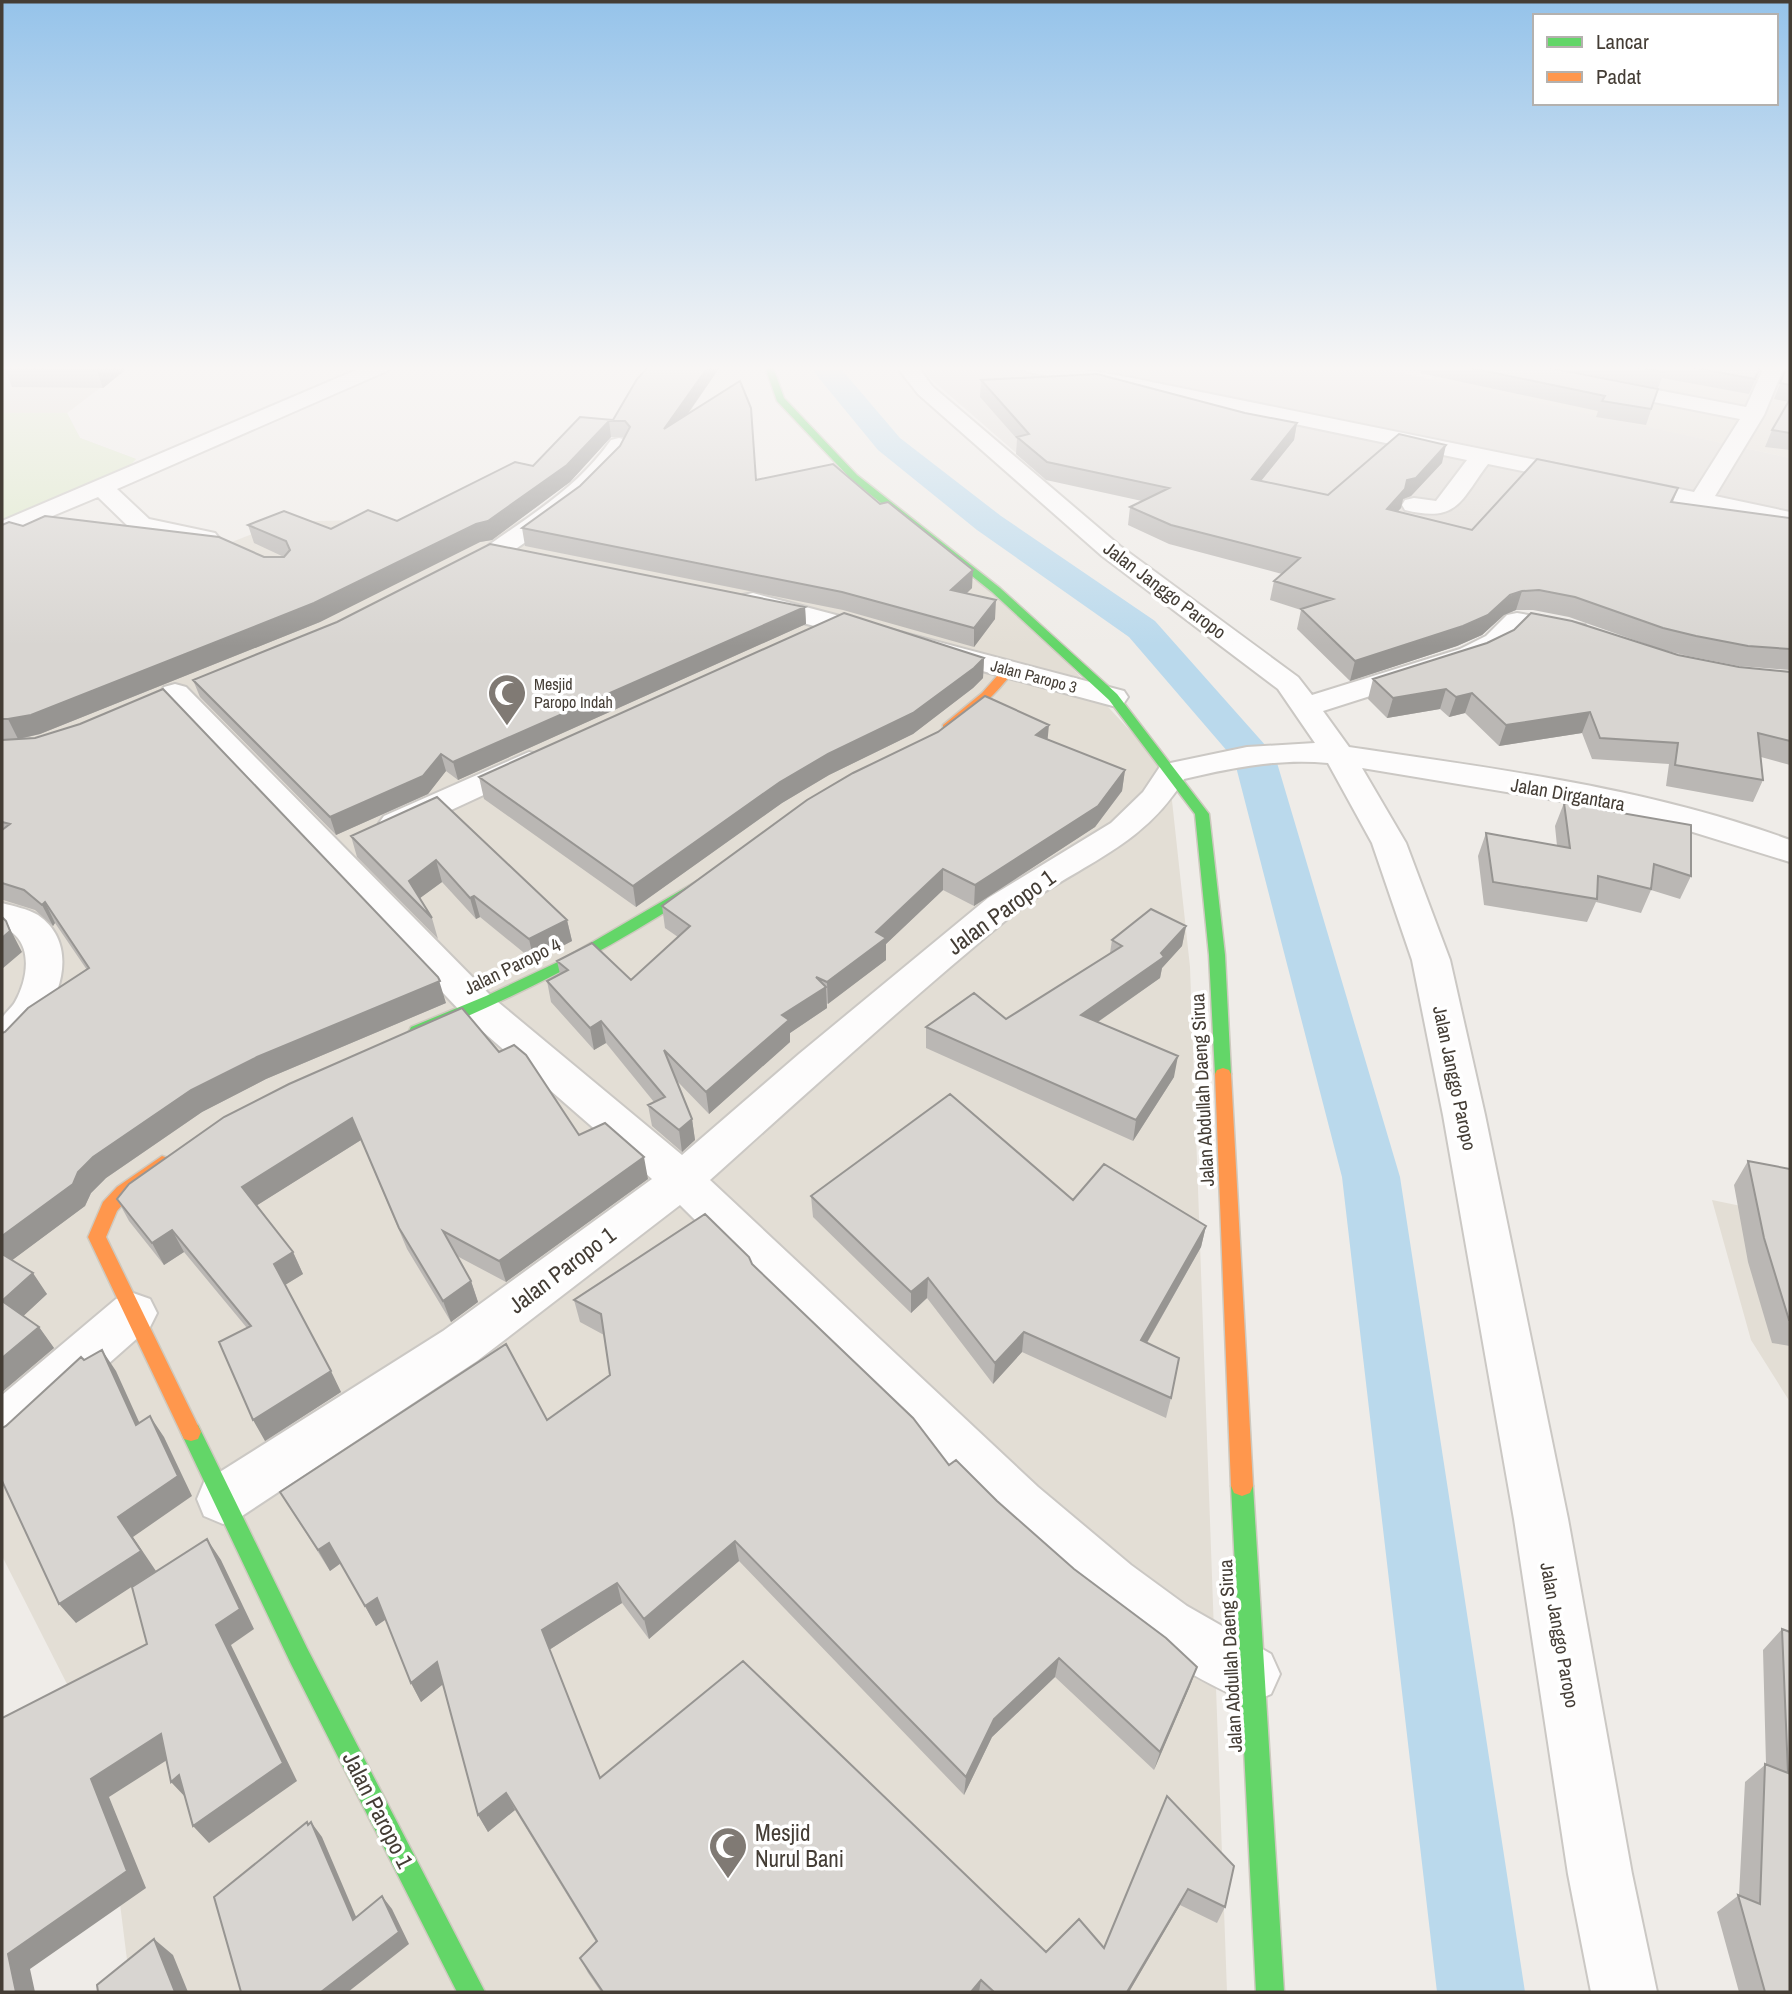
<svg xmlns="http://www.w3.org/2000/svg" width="1792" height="1994" font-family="'Archivo Narrow',sans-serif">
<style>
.residential{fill:#e3ded5}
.industrial{fill:#dfdbd6}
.green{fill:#dde8c9}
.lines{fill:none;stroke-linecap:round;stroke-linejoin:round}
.canal{fill:#bad9ec;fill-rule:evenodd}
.street-casing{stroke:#cbc8c4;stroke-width:4}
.fast-casing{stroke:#cec9bf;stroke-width:3}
.slow-casing{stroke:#cec9bf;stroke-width:3}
.street{fill:#fdfcfc;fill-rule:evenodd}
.fast{fill:#63d668;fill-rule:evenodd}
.slow{fill:#ff974d;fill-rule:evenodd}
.wall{fill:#bab7b4}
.shaded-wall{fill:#979592}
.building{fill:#d8d5d1;stroke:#979592;stroke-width:2}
.labels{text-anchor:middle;stroke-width:7;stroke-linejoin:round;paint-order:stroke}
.far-street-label{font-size:16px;fill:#443d35;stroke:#fff}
.far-poi-label{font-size:16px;fill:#443d35;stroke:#fff;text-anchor:start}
.street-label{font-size:19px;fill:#443d35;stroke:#fff}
.near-street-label{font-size:23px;fill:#443d35;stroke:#fff}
.near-poi-label{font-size:23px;fill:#443d35;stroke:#fff;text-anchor:start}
</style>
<rect width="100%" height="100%" fill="#efece8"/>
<path class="residential" d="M2,367H128L67,413L80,438L136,459L2,524Z
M1445,367H1790V458L1429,380Z
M635,395L675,397L698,412L688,455L1003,593L1169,773L1190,967L1227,1992H131L101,1751L2,1556V1451L24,1417L2,1390V600L214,549L283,522L355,520L487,537L600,479L617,456Z
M1712,1200L1790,1216V1402L1751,1340Z"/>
<path class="industrial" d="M917,367H1375L1790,458V571L1656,591L1021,457Z"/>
<path class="green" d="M2,413H67L80,438L136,459L121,475L2,524Z"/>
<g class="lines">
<path class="canal" d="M817,367H843L842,370L900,438L1001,516L1155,621L1275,756L1400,1177L1525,1992H1437L1342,1177L1234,759L1129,637L977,530L878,450L818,377L814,371Z"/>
<defs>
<path id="street" d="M363,367H390L387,371L117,489L149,519L215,533L219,538L215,543L206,546L132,530L98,497L2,537V521Z
M897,367H918L932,386L1120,546L1298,677L1312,695L1460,649L1486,636L1507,615L1517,613L1585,625L1589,631L1585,637L1575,639L1523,630L1506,648L1480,661L1323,711L1349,747C1497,769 1649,788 1790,840V862L1654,820L1567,802L1362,768L1406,843L1450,960L1485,1115L1568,1519L1632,1874L1657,1992H1591L1568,1874L1514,1519L1443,1115L1412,960L1372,843L1328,763C1279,758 1232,768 1184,779C1140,852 1072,866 1011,916C908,1001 809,1091 710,1180L1038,1487L1131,1565L1187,1606L1271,1654L1280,1674L1271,1694L1251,1703C1119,1648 1016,1538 917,1440C838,1362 759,1283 680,1205L477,1361L242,1516L223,1524L204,1516L197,1499L204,1482L443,1331L652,1179L465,1016L164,699L160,693L164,687L175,684L186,687L493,998L682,1155L799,1054L988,898L1111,823L1143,792L1161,765L1247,747L1315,743L1278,689L1102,556L918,394Z
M1023,367H1069L1127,377L1694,492L1740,419L1506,373L1499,371L1496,367H1537L1746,407L1764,367H1784L1764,415L1715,496L1790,512V526L1488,464C1460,501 1458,523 1405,510L1402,505L1405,500L1414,498L1436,501L1467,460L1127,389L1033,373L1026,371Z
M619,438L627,440L630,445C602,494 552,523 507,555L498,558L489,555L485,550L489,545C534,513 579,486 611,440Z
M753,593L1124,691L1128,697L1124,703L1113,706L743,607L739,601L743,595Z
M529,752L540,755L545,762L540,769L408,830L396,833L384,830L379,823L384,816Z
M2,903C13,906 28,909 38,915C75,941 64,986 44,1018C33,1036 23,1051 2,1057C2,1047 0,1028 2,1019C4,1013 12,1008 15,1002C29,977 34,939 2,927Z
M133,1293L150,1299L157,1313L150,1327L39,1425L20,1445L2,1452V1395L116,1299Z"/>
<path id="fast" d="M765,367H773L784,398L857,475L1000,588L1117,694L1209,814L1225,955L1231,1074L1229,1078H1217L1215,1074L1209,955L1195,814L1109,700L992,592L851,479L777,401Z
M704,877L711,881L709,884C618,945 524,994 423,1035L417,1037L409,1031L411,1027L486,996L560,961Z
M191,1423L198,1425L307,1648L485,1992H457L291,1664L184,1439L181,1432L184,1425Z
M1242,1476L1250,1479L1253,1486L1284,1992H1256L1231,1486L1234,1479Z"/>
<path id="slow" d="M1009,666L1015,670C1003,685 961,733 943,731V725L982,693L1005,667Z
M1223,1068L1229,1070L1231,1074L1253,1486L1250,1493L1242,1496L1234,1493L1231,1486L1215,1074L1217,1070Z
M162,1156L168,1158L171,1163L168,1168L129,1197L117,1211L106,1237L201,1432L198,1439L191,1441L184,1439L88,1237L103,1202L117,1187Z"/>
</defs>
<use href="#street" class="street-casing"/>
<use href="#fast" class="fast-casing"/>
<use href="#slow" class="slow-casing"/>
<use href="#street" class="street"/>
<use href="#fast" class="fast"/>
<use href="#slow" class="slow"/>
</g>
<path class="wall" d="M129,367L103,388L12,387L5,369Z
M720,367L688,414L756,480L972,588L967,593L995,619L974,647L843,610L525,546L522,528L580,486L620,446L624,437H611L570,482L492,540L480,542L320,622L40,734L20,739L446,1003L266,1079L202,1112L106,1178L91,1193L85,1206L12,1260L47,1294L23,1316L39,1327L54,1348L2,1392V1033L87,970L55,923L53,926L35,910L3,900L2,901V740L13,739H2V525L23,526L264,557H284L254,543L248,525L331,529L397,521L533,466L580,417L613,420Z
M1421,367H1545L1658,389L1646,425L1596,417L1598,411L1420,373Z
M1550,367H1761L1749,394L1662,378L1658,388Z
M1786,367H1790V450L1765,447L1772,430L1789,402L1774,399L1786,368Z
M981,380L1245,413L1297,423L1294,440L1261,481L1328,495L1442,463L1411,496L1403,499L1401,508L1397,512L1472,530L1678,488L1673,502L1790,518V670L1739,666L1688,656L1655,648L1678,655L1739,667L1790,672V765L1761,757L1763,780L1753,802L1666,786L1669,764L1592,759L1582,733L1499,746L1465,713L1449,717L1440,709L1387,718L1368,699L1373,679L1654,647L1569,617L1533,610H1516L1504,615L1482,635L1457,646L1350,681L1297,629L1301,610L1270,600L1274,581L1282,574L1169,544L1128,525L1130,507L1142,501L1046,480L1016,454L1017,439L980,397Z
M805,607L806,624L458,780L446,771L428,794L336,835L200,697L193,680Z
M984,658L983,678L973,688L913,734L829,775L782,803L636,907L484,799L479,777Z
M1047,739L1125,770L1122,791L1095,827L974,906L943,890L886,944V960L827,1004V1008L790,1033V1042L709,1114L677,1081L692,1119L695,1140L682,1152L652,1126L648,1105L654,1102L606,1043L594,1050L551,1002L547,981L560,974L557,961L631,980L678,937L665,928L662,906Z
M437,797L567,920L572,941L534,961L480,917L476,919L442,882L420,898L432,918L438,939L357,857L351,836Z
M1564,803L1691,876L1680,899L1651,890L1641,913L1596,902L1587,922L1484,905L1478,856L1486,833L1557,846L1555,826Z
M1186,926L1182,946L1162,968L1160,978L1098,1022L1174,1077L1133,1141L926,1048V1027L1006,1019L1110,953L1112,940Z
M499,1052L579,1135L648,1179L506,1282L457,1256L471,1281L478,1302L451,1322L407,1249L361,1140L257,1205L293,1252L303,1274L285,1285L341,1392L265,1441L247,1328L184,1252L164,1265L129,1221L117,1199Z
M1748,1161L1790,1169V1346L1772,1343L1748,1262L1734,1185Z
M811,1196L1206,1226L1201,1247L1147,1343L1171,1398L1166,1418L1022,1352L993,1384L927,1298L911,1313L813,1217Z
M752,1264L949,1465L997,1501L1190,1686L1154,1770L1055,1677L992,1737L964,1795L739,1561L649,1639L622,1603L549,1650L600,1778L1046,1952L1104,1948L1167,1796L1225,1907L1217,1923L1180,1905L1129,1992H601L588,1973L580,1958L596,1942L515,1810L488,1832L478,1815L443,1684L421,1702L411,1683L386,1619L376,1626L341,1563L330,1571L280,1492L547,1420L610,1375L604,1335L580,1322L574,1300Z
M1782,1629L1790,1632V1992H1739L1717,1912L1739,1895L1745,1782L1766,1764L1763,1650Z"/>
<path class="shaded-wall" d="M101,367H129L103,388L97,370Z
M708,367H720L665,446L664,429Z
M609,421L611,437L570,482L492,540L480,542L320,622L40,734L18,739L8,719L314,603Z
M1297,423L1294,440L1248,497L1252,479Z
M1446,445L1442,463L1411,496L1403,499L1401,508L1382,528L1387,509L1407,480Z
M973,570L972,588L950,609L951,590Z
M1522,591L1516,610L1504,615L1482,635L1457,646L1350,681L1355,661Z
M996,600L995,619L974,647V628Z
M805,607L806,624L458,780L453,762Z
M984,658L983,678L973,688L913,734L829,775L782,803L636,907L633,886L780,782Z
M1446,689L1440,709L1387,718L1393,698Z
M1472,693L1465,713L1449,717L1456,697Z
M1590,712L1582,733L1499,746L1506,725Z
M1049,725L1047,745L1036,735Z
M441,754L446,771L428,794L336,835L330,817Z
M1125,770L1122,791L1095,827L974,906L975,885Z
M436,860L442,882L416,901L409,881Z
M943,869V890L886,944V960L828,1004L827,982L876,932Z
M474,896L480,917L476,919L470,898Z
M45,902L55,923L53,926L42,905Z
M567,920L572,941L534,961L529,939Z
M6,921L22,952L2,969V938Z
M1186,926L1182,946L1162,968L1160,978L1079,1035L1081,1015L1161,953Z
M438,977L446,1003L266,1079L202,1112L106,1178L91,1193L85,1206L3,1267L2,1266V1236L78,1172L93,1157L191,1090L257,1057Z
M826,987L827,1008L790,1033V1042L709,1114L706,1092L782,1015Z
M601,1021L606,1043L594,1050L590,1028Z
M1178,1056L1174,1077L1133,1141L1136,1120Z
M352,1118L361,1140L253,1208L242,1187Z
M692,1119L695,1140L682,1152L679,1130Z
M644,1157L648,1179L506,1282L499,1261Z
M1206,1226L1201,1247L1137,1360L1141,1340Z
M172,1230L184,1252L164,1265L152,1243Z
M293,1252L303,1274L285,1285L274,1264Z
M33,1273L47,1294L17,1322L2,1301Z
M928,1278L927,1298L911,1313V1292Z
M471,1281L478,1302L451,1322L443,1301Z
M39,1327L54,1348L2,1392V1358Z
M1024,1332L1022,1352L993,1384L995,1363Z
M102,1350L116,1371L150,1446L136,1425Z
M331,1371L341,1392L265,1441L253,1420Z
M150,1416L164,1437L192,1496L133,1537L156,1571L76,1623L59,1604L118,1517Z
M207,1539L221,1560L254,1629L231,1645L297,1781L209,1843L193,1826L216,1625Z
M735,1541L739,1561L649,1639L644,1619Z
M329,1543L341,1563L330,1571L318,1550Z
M617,1583L622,1603L549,1650L542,1630Z
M377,1598L388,1618L376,1626L365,1606Z
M1059,1658L1055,1677L992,1737L964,1795L966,1777L994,1719Z
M437,1662L447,1681L421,1702L411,1683Z
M1197,1667L1190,1686L1154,1770L1160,1752Z
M161,1734L178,1753L109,1797L146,1888L30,1969L35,1992H16L8,1954L91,1779Z
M179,1775L188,1800L171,1782Z
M506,1793L515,1810L488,1832L478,1815Z
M307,1822L315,1831L311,1822L322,1837L363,1933L353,1920Z
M1188,1889L1180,1905L1129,1992H1127Z
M382,1896L392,1909L409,1944L348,1992H321Z
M154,1939L173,1955L188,1992H175Z
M981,1980L979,1992H971Z"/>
<path class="building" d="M7,367H101L97,370L5,369Z
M648,367H708L664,429L740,381L751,408L756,480L833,464L880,504L888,502L973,570L951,590L996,600L974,628L842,592L522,528L580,486L620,446L630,427L625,421H609L567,465L488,521L476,524L314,603L31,715L8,719H2V525L9,522L23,526L45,516L219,537L264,557H284L290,550L286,541L248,525L284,511L331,529L368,510L397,521L515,462L533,466L580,417L613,420L637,379Z
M1466,367H1545L1658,389L1651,409L1602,401L1605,396Z
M1637,367H1665L1664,372Z
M1691,367H1760L1755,379Z
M1787,367H1790V385L1780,383Z
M1097,374L1245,413L1297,423L1252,479L1328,495L1399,434L1446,445L1416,478L1407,480L1405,489L1387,509L1472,530L1537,459L1678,488L1671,502L1790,518V649L1748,646L1696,636L1663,628L1575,597L1539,590L1522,591L1510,595L1488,615L1463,626L1355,661L1301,609L1333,599L1274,581L1300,558L1171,525L1130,507L1169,488L1047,462L1017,437L1029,434L981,380Z
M1790,399V433L1772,430Z
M490,544L805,607L453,762L441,754L423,776L330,817L193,680L337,622Z
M844,613L984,658L974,668L913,713L828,754L780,782L633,886L479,777Z
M1531,613L1572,621L1678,655L1739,667L1790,672V741L1758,733L1763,780L1675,765L1678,743L1600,738L1590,712L1506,725L1472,693L1456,697L1446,689L1393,698L1373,679L1487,643L1514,630Z
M163,689L438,977L440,981L257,1057L191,1090L93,1157L78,1172L73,1184L2,1236V1033L5,1032L28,1008L89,968L45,902L42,905L24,890L2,883V830L10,824L2,822V740L35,738L80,724Z
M985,696L1049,725L1036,735L1125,770L1098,806L975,885L943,869L876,932L886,938L827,982L816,977L826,987L782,1015L789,1020L706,1092L664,1050L692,1119L679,1130L648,1105L665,1097L601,1021L590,1028L547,981L568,970L557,961L592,943L631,980L690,926L662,906L807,800L853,773L938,732Z
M437,797L567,920L529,939L474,896L470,898L436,860L409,881L432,918L351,836Z
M1564,803L1691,825V876L1654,864L1651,889L1598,876L1597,899L1493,882L1486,833L1570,848Z
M1151,909L1186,926L1161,953L1164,957L1081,1015L1178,1056L1136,1120L926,1027L974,993L1006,1019L1122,946L1112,940Z
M2,917L6,921L10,931L2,938Z
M462,1008L499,1052L514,1045L526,1055L579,1135L605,1123L644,1157L499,1261L443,1231L471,1281L443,1301L399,1228L352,1118L242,1187L293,1252L274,1264L331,1371L253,1420L219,1342L251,1326L172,1230L152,1243L117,1199L129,1184L224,1117L289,1084Z
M950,1094L1073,1200L1104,1164L1206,1226L1141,1340L1179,1358L1171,1398L1024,1332L995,1363L928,1278L911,1292L811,1196Z
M1748,1161L1790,1169V1320H1789L1764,1238Z
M705,1214L749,1257L752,1264L913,1418L949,1465L956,1460L997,1501L1074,1569L1166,1638L1197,1667L1160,1752L1059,1658L994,1719L966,1777L735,1541L644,1619L617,1583L542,1630L600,1778L743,1661L1046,1952L1079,1919L1104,1948L1167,1796L1234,1866L1225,1907L1188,1889L1127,1992H994L981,1980L971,1992H603L580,1958L597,1941L506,1793L478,1815L437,1662L411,1683L377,1598L365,1606L329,1543L318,1550L280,1492L506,1344L547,1420L610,1375L601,1314L574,1300Z
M2,1254L33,1273L2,1301L39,1327L2,1358Z
M102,1350L136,1425L150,1416L178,1476L118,1517L141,1551L59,1604L2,1481V1428L6,1426L81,1357L84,1360Z
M207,1539L240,1609L216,1625L283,1763L193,1826L179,1775L171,1782L161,1734L91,1779L127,1871L8,1954L16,1992H2V1718L147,1644L132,1587Z
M1782,1629L1790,1632V1992H1765L1738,1895L1760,1904L1765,1764L1788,1773Z
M307,1822L308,1825L311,1822L353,1920L382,1896L399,1932L321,1992H241L214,1897Z
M154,1939L175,1992H98L97,1985Z"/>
<linearGradient id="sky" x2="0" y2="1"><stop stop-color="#95c3ea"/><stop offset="0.57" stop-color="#f8f6f5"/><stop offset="1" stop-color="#f8f6f5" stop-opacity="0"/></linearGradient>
<rect width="1792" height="646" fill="url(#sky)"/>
<defs>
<symbol id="mosque-pin" viewBox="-11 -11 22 30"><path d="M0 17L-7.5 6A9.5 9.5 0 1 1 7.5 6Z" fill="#807a74" stroke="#fff"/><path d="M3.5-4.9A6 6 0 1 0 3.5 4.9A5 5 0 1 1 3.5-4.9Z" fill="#fff"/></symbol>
</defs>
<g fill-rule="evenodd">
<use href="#mosque-pin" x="485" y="671" width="44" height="60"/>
<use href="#mosque-pin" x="706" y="1824" width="44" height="60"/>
</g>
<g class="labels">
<g class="far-street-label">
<text transform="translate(1034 676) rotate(15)" y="6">Jalan Paropo 3</text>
</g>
<g class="far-poi-label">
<text x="534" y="690">Mesjid<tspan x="534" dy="18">Paropo Indah</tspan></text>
</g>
<g class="street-label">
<text transform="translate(1165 590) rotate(37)" y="7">Jalan Janggo Paropo</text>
<text transform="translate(1568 794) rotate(10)" y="7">Jalan Dirgantara</text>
<text transform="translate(512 966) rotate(-26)" y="7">Jalan Paropo 4</text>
<text transform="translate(1455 1078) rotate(78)" y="7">Jalan Janggo Paropo</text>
<text transform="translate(1202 1090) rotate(-93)" y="7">Jalan Abdullah Daeng Sirua</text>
<text transform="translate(1560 1635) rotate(80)" y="7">Jalan Janggo Paropo</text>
<text transform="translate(1230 1656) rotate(-93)" y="7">Jalan Abdullah Daeng Sirua</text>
</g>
<g class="near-street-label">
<text transform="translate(1001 912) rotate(-36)" y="8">Jalan Paropo 1</text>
<text transform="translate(562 1270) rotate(-37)" y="8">Jalan Paropo 1</text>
<text transform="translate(378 1810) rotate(63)" y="8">Jalan Paropo 1</text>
</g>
<g class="near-poi-label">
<text x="755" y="1841">Mesjid<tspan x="755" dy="26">Nurul Bani</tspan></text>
</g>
</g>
<rect width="1792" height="1994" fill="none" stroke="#443d35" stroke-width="7"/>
<rect x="1533" y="14" width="245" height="91" fill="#ffffff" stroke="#b4b1ae" stroke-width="2"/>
<rect x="1547" y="37" width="35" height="10" fill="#63d668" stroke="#b4b1ae" stroke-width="2"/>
<text x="1596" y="49" font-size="21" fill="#443d35">Lancar</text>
<rect x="1547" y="72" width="35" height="10" fill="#ff974d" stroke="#b4b1ae" stroke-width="2"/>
<text x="1596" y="84" font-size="21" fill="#443d35">Padat</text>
</svg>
